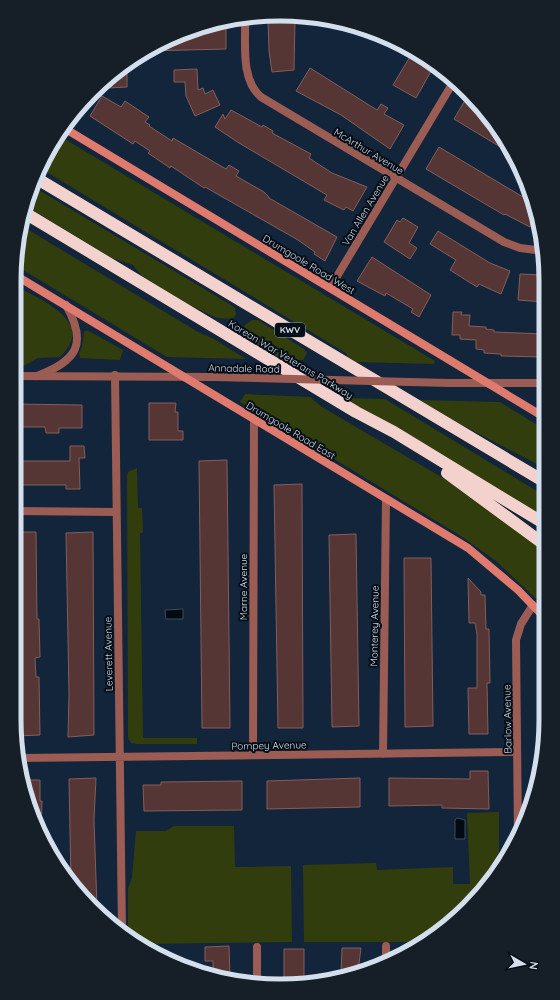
<svg xmlns="http://www.w3.org/2000/svg" width="560" height="1000" font-family="Quicksand,sans-serif">
<style>
.green{fill:#323d0d}
.water{fill:#020a13;stroke:#414a54}
.building{fill:#563635;stroke:#825e5d}
.lines{fill:none;stroke-linecap:round;stroke-linejoin:round}
.minor{stroke:#9b5c54;stroke-width:8}
.tertiary{stroke:#9b5c54;stroke-width:8}
.secondary{stroke:#df7a6e;stroke-width:8}
.motorway{stroke:#f3d2cd;stroke-width:12}
.tertiary-bridge{stroke:#9b5c54;stroke-width:8}
.labels{text-anchor:middle;stroke-width:4;stroke-linejoin:round;paint-order:stroke}
.shield{fill:#060e17;stroke:#96a0ad;stroke-width:1}
.shield-label{font-size:9px;font-weight:bold;fill:#d3dfed}
.street-label{font-size:10px;fill:#d3dfed;stroke:#060e17}
.rim{fill:none;stroke:#d3dfed;stroke-width:5}
</style>
<rect width="100%" height="100%" fill="#12253a"/>
<path class="green" d="M58,135L435,361L434,364L356,362L347,356L346,353L40,168L50,147Z
M32,186L226,302L235,308L236,315L233,319L217,318L189,305L142,276L133,265L112,258L26,206Z
M22,226L198,332L214,339L246,359L167,357L15,265Z
M15,285C41,301 97,321 60,357L38,358L22,367H14Z
M252,320H258L304,349L307,353L303,360H283L247,338L243,329L245,325Z
M87,330L123,350L120,360L80,358L79,353L82,347L84,332Z
M245,394L310,397L322,407L460,488L545,550V607L496,561L461,536L240,402Z
M340,398L385,399L545,496V520Z
M420,400L500,402L544,429L545,468L456,422Z
M137,468L138,508H142L143,533H140L143,738H197V744H137L131,743L128,738L127,476L128,472Z
M499,812V867L455,920L420,942H304L303,865L376,863L377,870L453,867V884H470L467,813Z
M174,826H234L235,867L291,866L292,942L140,944L128,937V889L132,877L136,831H166Z"/>
<path class="water" d="M183,609V619H166L165,610Z
M457,818L465,820V839H455V820Z"/>
<path class="building" d="M295,18L294,70L272,72L269,51L268,19Z
M211,23H226V49L147,51L163,41L191,31H203V26Z
M414,50L434,66L416,98L393,85Z
M310,68L377,110L381,104L388,108L384,114L404,125L390,149L341,115L296,91Z
M197,69L198,90L203,88L205,94L213,90L220,105L195,116L186,96L185,82H174V70Z
M117,71H127V87L107,88Z
M102,96L121,107L125,101L149,117L145,122L150,125L149,126L172,141L173,138L226,169L229,165L239,171L236,176L264,192L269,197V198L337,237L325,261L314,254L315,252L298,240L205,187L204,188L171,166L170,168L148,153L150,151L135,141L133,144L90,116Z
M467,97L478,104L501,132L512,154L454,119Z
M231,110L262,127L263,125L273,131L272,133L311,154L309,158L332,173L367,187L353,211L346,207L344,210L324,200L327,195L239,143L215,127L223,114L225,119Z
M439,147L523,197L533,201L535,206L530,215L535,217L530,227L505,214L504,215L426,169Z
M403,218L418,227L409,243L417,248L410,259L384,242L397,220L400,222Z
M438,231L490,263L510,271L501,294L479,284L477,287L450,270L456,260L430,244Z
M372,257L431,295L419,317L411,312L413,309L386,293L385,296L357,281Z
M520,274L544,275V302L518,300Z
M453,312H462L461,315H470L469,326L486,327V329L494,330V332L544,334L542,357L501,356V354L484,353V350L476,349V340L460,339V335H452Z
M149,403H176L175,412H178V431H183V440H149Z
M14,404L82,405V428H59V433H46L45,427H14Z
M70,446H84L85,458H79L80,489H66V485H20V461H70Z
M227,460L230,728H202L199,461Z
M302,484L303,728H278L274,485Z
M14,532H36L37,619H39L40,657L35,658L36,677H39L40,735L17,736L14,721Z
M93,532L94,735L68,737L69,694L66,533Z
M356,534L359,726L332,727L329,535Z
M404,558H431L433,726L405,727Z
M468,578L481,592V595H485L486,629H489L490,683H487L488,734H469L468,688H477V634L475,623H469Z
M470,771H488L489,809L442,808V805L389,806V778L470,779Z
M96,778L94,820L97,908L71,883L69,779Z
M360,778V807L267,809V781Z
M24,780H40V801H42L41,829L28,805Z
M242,781V810L144,811L143,785H161V782Z
M229,946L230,979L213,977V961H205V947Z
M342,948H361L358,971L341,975Z
M284,949H304V984L297,985L284,984Z"/>
<g class="lines">
<path class="minor" d="M245,17C246,43 240,79 261,97L504,242L520,248L544,251
M330,288L454,81
M115,375L122,932
M37,376C77,361 88,344 66,305
M14,511L116,512
M383,754L386,499
M253,755L254,419
M20,758L517,752
M518,837L516,640L521,624L533,605
M386,946V963
M257,947V981"/>
<path class="tertiary" d="M14,376L214,377
M449,383H544"/>
<path class="secondary" d="M64,128L544,417
M15,275L468,548L518,590L545,618"/>
<path class="motorway" d="M36,178L545,482
M25,213L356,412L394,432L545,524
M447,473L545,545"/>
<path class="tertiary-bridge" d="M214,377L449,383"/>
</g>
<g class="labels">
<rect class="shield" x="275" y="323" width="30" height="14" rx="3"/>
<g class="shield-label">
<text x="290" y="333">KWV</text>
</g>
<g class="street-label">
<text transform="translate(369 151) rotate(31)" y="4">McArthur Avenue</text>
<text transform="translate(365 210) rotate(-59)" y="4">Van Allen Avenue</text>
<text transform="translate(309 264) rotate(31)" y="4">Drumgoole Road West</text>
<text transform="translate(291 359) rotate(31)" y="4">Korean War Veterans Parkway</text>
<text transform="translate(244 368) rotate(1)" y="4">Annadale Road</text>
<text transform="translate(291 430) rotate(31)" y="4">Drumgoole Road East</text>
<text transform="translate(243 587) rotate(-90)" y="4">Marne Avenue</text>
<text transform="translate(374 626) rotate(-89)" y="4">Monterey Avenue</text>
<text transform="translate(108 654) rotate(-91)" y="4">Leverett Avenue</text>
<text transform="translate(507 719) rotate(-91)" y="4">Barlow Avenue</text>
<text transform="translate(269 745) rotate(-1)" y="4">Pompey Avenue</text>
</g>
</g>
<path d="M0 0H560V1000H0ZM280 21H280A259 259 0 0 1 539 280V720A259 259 0 0 1 280 979H280A259 259 0 0 1 21 720V280A259 259 0 0 1 280 21Z" fill="#161f28" fill-rule="evenodd"/>
<path class="rim" d="M280 21H280A259 259 0 0 1 539 280V720A259 259 0 0 1 280 979H280A259 259 0 0 1 21 720V280A259 259 0 0 1 280 21Z"/>
<g transform="translate(524 964) rotate(99)" stroke="#060e17" stroke-width="3" paint-order="stroke">
<path d="M0-3L7 15L0 10L-7 15Z" fill="#d3dfed"/>
<text y="-6" font-size="11" font-weight="bold" text-anchor="middle" fill="#d3dfed">N</text>
</g>
</svg>
